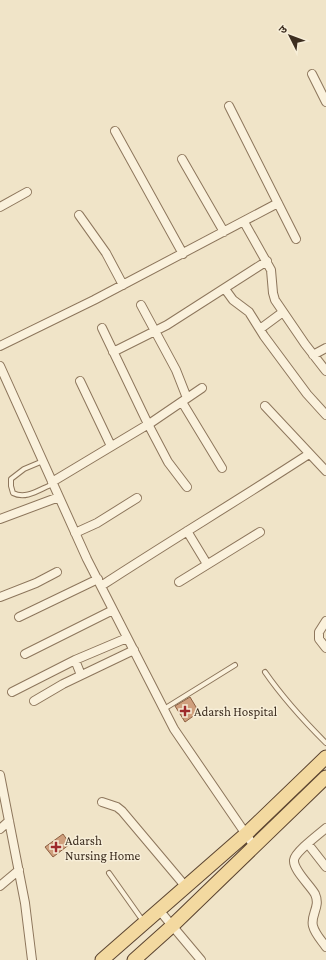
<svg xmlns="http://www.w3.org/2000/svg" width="326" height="960" font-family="'Crimson Pro','Noto Sans Devanagari',serif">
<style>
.building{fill:#cf9f7d;stroke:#8d5f41}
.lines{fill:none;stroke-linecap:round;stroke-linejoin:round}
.lane-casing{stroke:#8d765c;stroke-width:6}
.street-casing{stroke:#8d765c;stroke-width:10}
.primary-casing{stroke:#5b4430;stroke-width:15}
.lane{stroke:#faf1dc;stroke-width:4}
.street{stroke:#faf1dc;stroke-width:8}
.primary{stroke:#f3d9a0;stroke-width:13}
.poi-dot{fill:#9e2a2b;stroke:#f7eed8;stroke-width:1.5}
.labels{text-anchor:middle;stroke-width:3;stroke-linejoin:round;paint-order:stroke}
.poi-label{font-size:13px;fill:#3d2e20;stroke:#f7eed8;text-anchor:start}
</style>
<rect width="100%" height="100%" fill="#f0e4c8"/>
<path class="building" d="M190,697L199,712L185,722L175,706Z
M63,834L70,844L53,857L45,847Z"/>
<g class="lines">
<defs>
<path id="lane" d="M43,461L24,469L11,479V486L13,493C26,500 40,489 53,484
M265,672C283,698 304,721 326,743
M164,709L235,665
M109,873L143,921"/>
<path id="street" d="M312,74L326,102
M229,106L296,239
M115,131L183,254
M182,159L224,232
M0,207L27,192
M79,215L106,253L123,285
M244,222L271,270L273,293L275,300L305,344L326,371
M225,289L233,300L249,312L264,336L307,394L326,415
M141,305L176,370L187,398
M102,328L148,424L168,462L187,487
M260,329L283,312
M0,346L94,300L278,203
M113,352L167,325L267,261
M313,355L326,348
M0,366L87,559L174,729L254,846
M80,381L111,446
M182,402L222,468
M265,406L326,471
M52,482L152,422L202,388
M0,519L59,497
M187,531L207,564
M75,533L97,523L137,498
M179,582L260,532
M101,586C170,541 240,499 309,454
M0,597L36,583L57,572
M19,617L98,579
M326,621L319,632V639L326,648
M25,654L113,610
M75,660L81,675
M12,692L75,660L127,638
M34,701L63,684L134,650
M0,775L25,903L32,960
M102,802L117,807L122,811L186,887
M326,828C319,834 295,852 294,860C293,870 310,885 315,894C321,907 310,915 313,926C315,934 322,941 326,947
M0,829L9,821
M308,844L326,867
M0,886L19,870
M159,910L201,960"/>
<path id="primary" d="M102,960L246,834L326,757
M134,960L172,926L326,777"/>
</defs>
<use href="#lane" class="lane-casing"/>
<use href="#street" class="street-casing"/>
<use href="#primary" class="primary-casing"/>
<use href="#lane" class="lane"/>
<use href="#street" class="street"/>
<use href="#primary" class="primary"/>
</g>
<g class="poi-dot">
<path d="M183 705h4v4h4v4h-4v4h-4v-4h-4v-4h4z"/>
<path d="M54 841h4v4h4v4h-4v4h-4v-4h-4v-4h4z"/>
</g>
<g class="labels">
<g class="poi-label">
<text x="194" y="716">Adarsh Hospital</text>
<text x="65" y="845">Adarsh<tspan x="65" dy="15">Nursing Home</tspan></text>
</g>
</g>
<g transform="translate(290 36) rotate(312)" stroke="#f7eed8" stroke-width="3" paint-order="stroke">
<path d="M0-3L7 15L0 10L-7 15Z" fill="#3d2e20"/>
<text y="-6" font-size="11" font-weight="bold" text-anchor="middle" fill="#3d2e20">उ</text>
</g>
</svg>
